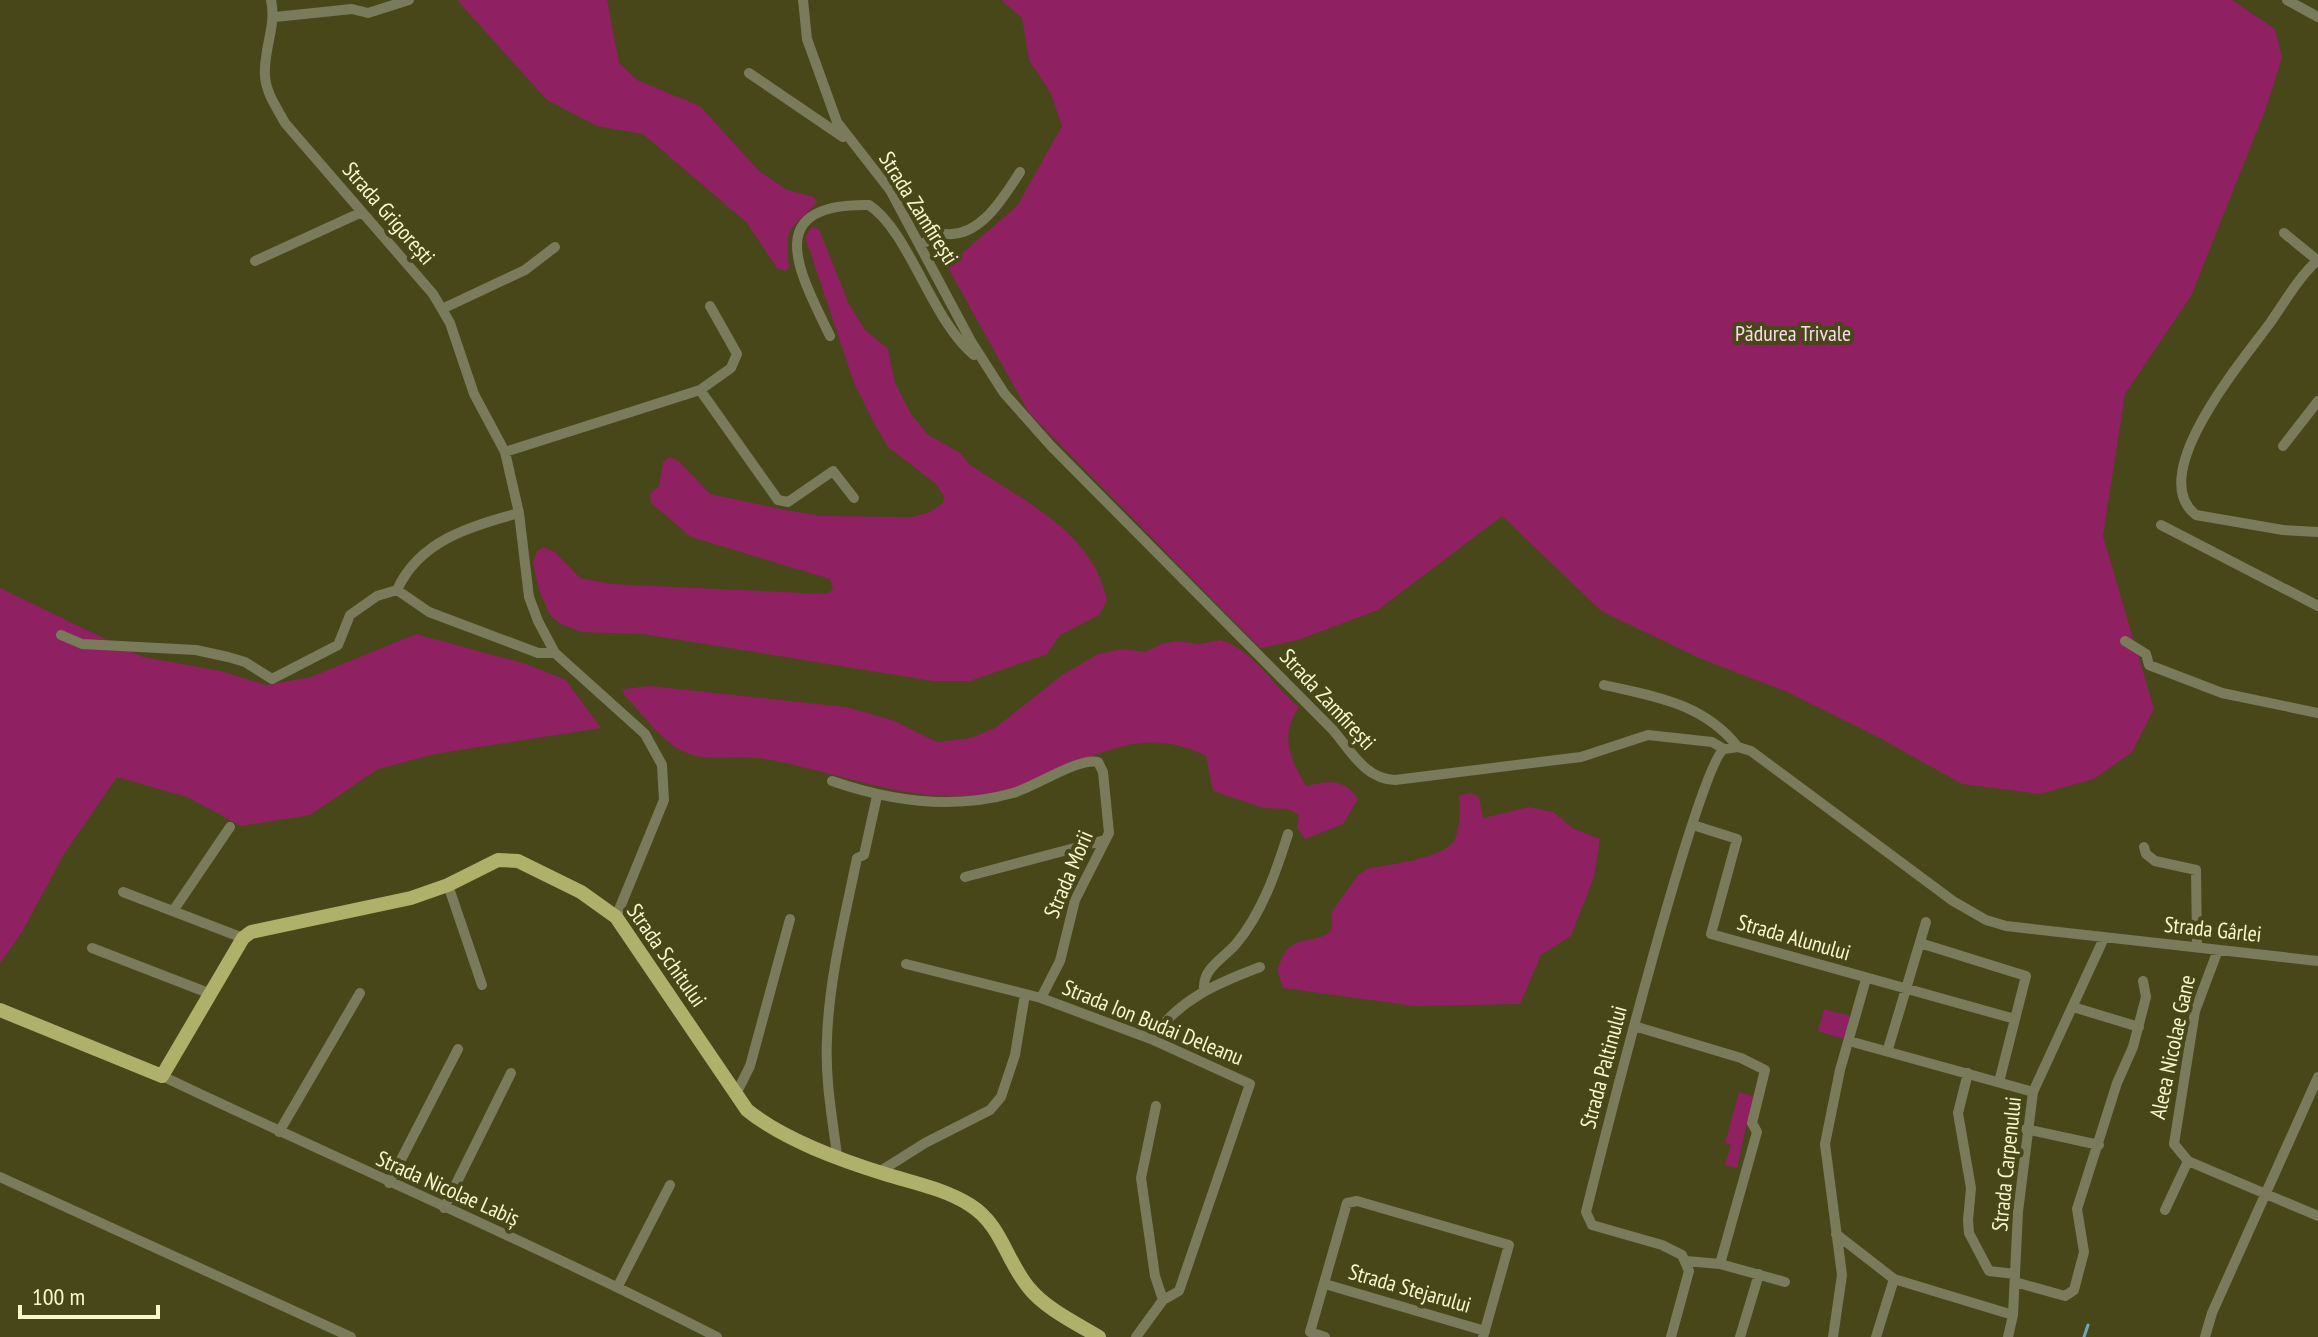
<svg xmlns="http://www.w3.org/2000/svg" width="2318" height="1337" font-family="'PT Sans Narrow',sans-serif">
<style>
.green{fill:#8f2061}
.lines{fill:none;stroke-linecap:round;stroke-linejoin:round}
.stream{stroke:#6da9b6;stroke-width:3}
.minor{stroke:#7a7b5a;stroke-width:10}
.major{stroke:#afb06a;stroke-width:14}
.labels{text-anchor:middle;stroke-width:8;stroke-linejoin:round;paint-order:stroke}
.street-label{font-size:22px;fill:#f6f8ce;stroke:#474719}
.park-label{font-size:22px;fill:#f9dae8;stroke:#474719}
</style>
<rect width="100%" height="100%" fill="#474719"/>
<path class="green" d="M457,0H607L619,63L637,80L700,106L759,171L787,190L814,197L817,202C791,232 784,222 789,268L785,271L777,268L747,223L643,134L597,126L547,100Z
M1001,0H2232L2275,29L2282,58L2266,108L2191,296L2125,394L2103,536L2154,709L2132,752L2094,779L2040,794L1962,784L1876,736L1787,692L1699,658L1601,611L1502,516L1378,610L1298,640L1260,648L1029,413L947,266L1017,206L1062,126L1050,92L1029,60L1022,18Z
M812,226L819,229L848,302L865,330L888,349L895,383L911,414L928,435L959,452L969,464C1023,501 1093,531 1107,601L1099,615L1060,635L1047,654L970,681H933L643,634L581,632L559,623L549,613L539,590L533,563L537,551L544,547L555,552L580,578L612,584L827,594L833,589L830,579L691,537L651,503L650,494L659,486L663,462L670,457L679,461L710,494L785,510L822,516L912,517L930,512L943,503L944,496L936,484L888,447L875,425L854,383L805,237Z
M0,588L143,657L221,671L266,685L311,677L416,634L526,664L566,680L601,728L435,754L378,769L310,815L241,826L187,797L117,777L64,854L22,932L0,963Z
M1221,640C1253,650 1273,686 1299,707C1279,736 1290,758 1306,786C1330,781 1343,778 1358,799L1343,824L1305,839L1297,828L1299,815L1289,809L1264,808L1213,791L1206,756C1127,716 1072,776 999,792C919,810 837,770 759,758C737,755 708,762 687,753C663,744 643,714 625,696L622,689L651,686L846,707L892,720L937,742L971,738L995,728L1062,675L1098,654L1123,649L1145,652L1161,644L1177,641L1199,644Z
M1471,793L1479,797L1483,818L1529,807L1553,812L1574,829L1600,839L1594,877L1571,936L1541,955L1520,1004L1414,1006L1283,988L1277,970C1280,963 1284,951 1290,947C1302,937 1322,942 1332,929L1331,913L1358,875L1367,869C1387,865 1447,858 1455,839C1461,825 1459,809 1459,795Z
M1824,1009L1850,1016L1844,1039L1818,1031Z
M1739,1092L1753,1096L1737,1168L1725,1165L1731,1145L1725,1143Z"/>
<g class="lines">
<path class="stream" d="M2084,1337L2088,1325"/>
<path class="minor" d="M271,0C277,26 263,49 265,76C266,93 277,108 285,123L433,294L450,323L474,394L505,452L519,513L529,597L538,621L555,653L645,734L662,765L664,800L616,917
M803,0L807,39L837,122L890,190L972,343L1004,393L1051,446L1333,730C1351,751 1365,779 1395,780L1581,757L1648,735L1712,742L1724,749L1738,747L1751,751L1953,901L1986,920L2006,926L2318,961
M2287,0L2318,17
M275,17L352,9L368,13L409,0
M749,73L843,137
M2284,233L2317,260
M922,244L940,233C977,242 1002,200 1020,172
M2318,260C2300,275 2284,303 2270,323C2244,359 2144,475 2196,515L2283,530L2318,532
M255,261L362,212
M442,309L525,270L555,247
M830,336C799,272 760,203 869,205C909,231 932,321 974,355
M700,390L778,500L788,502L833,471L854,498
M2283,446L2318,401
M505,452L700,390L731,368L737,354L710,306
M2161,525L2318,606
M397,590C419,541 470,526 519,513
M61,635L82,644L196,650L228,657L245,662L272,679L338,645L350,615L377,596L397,590L429,612L538,653H555
M2125,641L2146,654L2149,665L2222,693L2318,713
M1604,685C1656,697 1703,703 1738,747
M832,781C890,801 953,810 1013,793C1035,787 1079,757 1098,762L1103,772L1109,833L1075,900L1060,961L1041,998
M1693,825L1737,839L1711,934L2015,1019
M2144,847L2146,854L2155,861L2196,870L2197,947
M965,877L1105,840
M448,885L482,985
M123,892L243,938
M173,911L230,827
M1920,943L2026,976L1999,1082
M92,948L211,994
M2218,950L2195,1011L2174,1144L2188,1161L2318,1216
M906,964L1041,998L1151,1039L1250,1084L1179,1291L1163,1300L1136,1337
M1204,988C1203,968 1224,958 1236,944C1262,913 1276,872 1288,834
M2073,1007L2139,1027
M1634,1026L1741,1058L1765,1070L1752,1123L1757,1132L1720,1264
M1151,1039C1180,999 1215,984 1260,967
M1849,1041L2033,1092
M1888,1049L1926,922
M1968,1073L1958,1113L1971,1188L1968,1220L1969,1233L1989,1271L2015,1274
M162,1076C347,1164 535,1244 717,1337
M736,1094L750,1066L790,919
M1156,1106L1141,1178L1155,1276L1163,1300
M2026,1129L2099,1145
M279,1132L360,993
M837,1155C832,1116 825,1079 827,1039C829,978 845,917 857,858L864,855L877,796
M879,1172L925,1143L990,1110L1001,1097L1015,1055L1025,994
M0,1177L351,1337
M389,1183L458,1049
M444,1208L511,1073
M2165,1210L2188,1161
M1836,1234L1894,1279L2013,1315
M1686,1261L1720,1264L1785,1282
M2015,1282L2065,1296L2074,1290L2084,1252L2077,1209L2117,1083L2133,1047L2146,997L2143,981
M1325,1284L1485,1331
M618,1286L670,1185
M1325,1337L1310,1332L1347,1203L1357,1201L1509,1245L1483,1337
M1671,1337L1689,1271L1682,1255L1662,1245L1592,1225L1586,1212C1600,1156 1698,765 1724,749
M1740,1337L1759,1274
M1833,1337L1842,1275L1825,1144L1840,1070L1866,979
M1876,1337L1894,1279
M2008,1337L2013,1315L2018,1212L2033,1092L2104,938
M2205,1337L2212,1313L2318,1077"/>
<path class="major" d="M0,1010L162,1076L243,938L251,932L411,898L448,885L498,860L518,861L581,892L616,917L747,1110C784,1140 840,1160 885,1174C914,1183 945,1189 970,1205C1002,1225 1006,1261 1029,1288C1046,1309 1076,1323 1099,1337"/>
</g>
<g class="labels">
<g class="street-label">
<text transform="translate(919 208) rotate(58)" y="8">Strada Zamfirești</text>
<text transform="translate(389 213) rotate(49)" y="8">Strada Grigorești</text>
<text transform="translate(1328 699) rotate(47)" y="8">Strada Zamfirești</text>
<text transform="translate(1068 874) rotate(-67)" y="8">Strada Morii</text>
<text transform="translate(2213 929) rotate(6)" y="8">Strada Gârlei</text>
<text transform="translate(1794 937) rotate(16)" y="8">Strada Alunului</text>
<text transform="translate(667 955) rotate(55)" y="8">Strada Schitului</text>
<text transform="translate(1153 1022) rotate(22)" y="8">Strada Ion Budai Deleanu</text>
<text transform="translate(2172 1047) rotate(-78)" y="8">Aleea Nicolae Gane</text>
<text transform="translate(1603 1067) rotate(-75)" y="8">Strada Paltinului</text>
<text transform="translate(2006 1164) rotate(-84)" y="8">Strada Carpenului</text>
<text transform="translate(448 1188) rotate(24)" y="8">Strada Nicolae Labiș</text>
<text transform="translate(1410 1288) rotate(16)" y="8">Strada Stejarului</text>
</g>
<g class="park-label">
<text x="1793" y="341">Pădurea Trivale</text>
</g>
</g>
<path d="M20 1305v12h138v-12" fill="none" stroke="#f6f8ce" stroke-width="4"/>
<text x="32" y="1305" font-size="24" fill="#f6f8ce" stroke="#474719" stroke-width="6" paint-order="stroke">100 m</text>
</svg>
